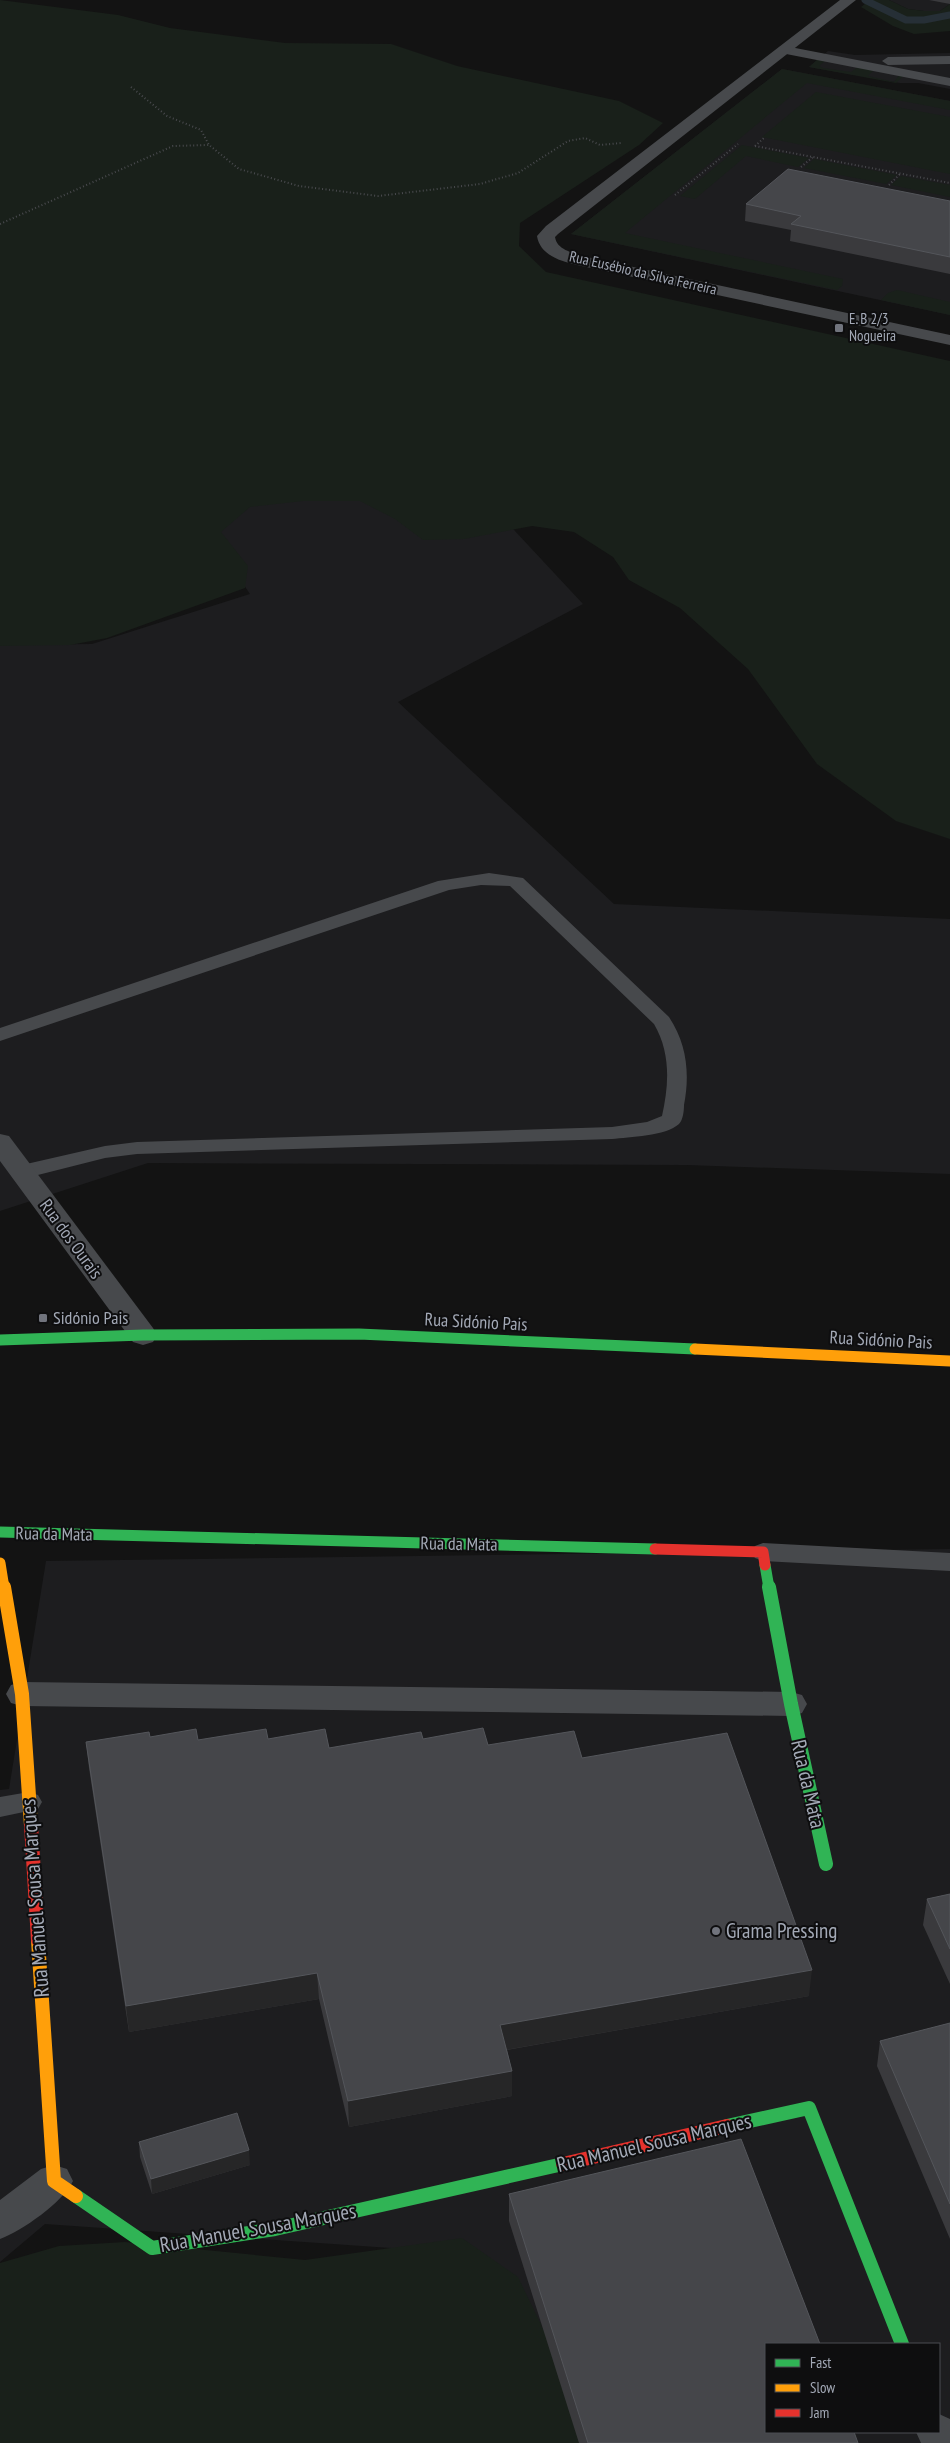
<svg xmlns="http://www.w3.org/2000/svg" width="950" height="2443" font-family="'PT Sans Narrow',sans-serif">
<style>
.built{fill:#1d1d1f;fill-rule:evenodd}
.green{fill:#19201a}
.lines{fill:none;stroke-linecap:round;stroke-linejoin:round}
.stream{stroke:#262f36;stroke-width:7}
.path{stroke:#494a4e;stroke-width:2;stroke-dasharray:1 2.5;stroke-linecap:butt}
.lane{fill:#47494c;fill-rule:evenodd}
.street{fill:#47494c;fill-rule:evenodd}
.fast-far1{stroke:#30b455;stroke-width:11}
.fast{stroke:#30b455;stroke-width:14}
.slow-far1{stroke:#ff9f0a;stroke-width:11}
.slow{stroke:#ff9f0a;stroke-width:14}
.jam-far1{stroke:#e5322d;stroke-width:11}
.jam{stroke:#e5322d;stroke-width:14}
.wall{fill:#3a3a3d}
.shaded-wall{fill:#262627}
.building{fill:#45464a;stroke:#54565b}
.poi-dot{fill:#71747d;stroke:#0e0e0f;stroke-width:2}
.labels{text-anchor:middle;stroke-width:4;stroke-linejoin:round;paint-order:stroke}
.far-street-label{font-size:15px;fill:#a3a9b6;stroke:#0e0e0f}
.far-poi-label{font-size:15px;fill:#a3a9b6;stroke:#0e0e0f;text-anchor:start}
.street-label{font-size:18px;fill:#a3a9b6;stroke:#0e0e0f}
.poi-label{font-size:18px;fill:#a3a9b6;stroke:#0e0e0f;text-anchor:start}
.near-street-label{font-size:21px;fill:#a3a9b6;stroke:#0e0e0f}
.near-poi-label{font-size:21px;fill:#a3a9b6;stroke:#0e0e0f;text-anchor:start}
</style>
<rect width="100%" height="100%" fill="#131313"/>
<path class="built" d="M889,0H950V4L940,11H924L908,9Z
M828,51L855,55L950,53V89L918,83H900L809,67Z
M782,69L950,101V315L571,234Z
M444,455L583,604L398,702L614,904L950,919V1174L687,1165L148,1163L0,1211V645L92,644L250,594L190,506Z
M950,1549V2443H549L477,2254L45,2224L0,2262V1790L9,1789L46,1561ZM766,2344H939V2432H766Z"/>
<path class="green" d="M0,0L118,15L170,28L285,43L391,44L457,66L619,101L663,123L639,145L520,223L519,246L546,272L950,361V839L896,821L817,764L748,669L680,608L629,580L613,557L574,532L532,526L464,539L423,540L395,519L360,501H303L250,507L221,532L248,566L245,588L107,638L70,645L0,646Z
M870,0H889L908,9L924,11H940L950,4V31L914,34L893,26L861,7Z
M818,59L825,61L819,66L823,68L851,72L858,67L874,70L868,76L894,82L900,74L904,75L896,83L809,67Z
M782,69L950,101V110L807,83L625,233L843,279L842,286L837,290L571,234Z
M816,92L950,117V174L762,137Z
M742,145L809,158L798,167L746,156L695,199L680,196Z
M814,159L897,175L886,184L804,168Z
M901,176L950,185V197L891,185Z
M897,290L950,302V315L881,300L888,293Z
M462,2238L518,2277L578,2401L585,2443H0V2263L59,2246L125,2242L305,2260Z"/>
<g class="lines">
<path class="stream" d="M865,0L906,20H924L950,15"/>
<path class="path" d="M131,87L167,116L201,130L209,145L239,169L299,186L378,196L480,184L518,173L568,141L585,138L600,145L621,143
M755,146L950,183
M755,146L764,138
M801,167L813,157
M889,185L900,174
M675,195L738,144
M0,224L173,146L209,145"/>
<path class="lane" d="M785,46L950,78V86L781,53L779,50Z
M950,56V64L888,65L882,61L888,57Z
M489,873L523,878L669,1017C687,1044 690,1074 684,1105C684,1111 683,1120 679,1124C666,1136 629,1137 612,1139L137,1154L105,1158L22,1179L15,1177L12,1172L15,1167L22,1165L105,1146L137,1142L612,1127L647,1122L662,1116C669,1085 671,1053 654,1024L510,886L481,885L449,890L0,1041V1028L438,881Z
M763,1543L950,1553V1571L763,1561L755,1558L751,1552L755,1546Z
M29,1792L38,1795L42,1802L38,1809L0,1817V1797Z"/>
<path class="street" d="M840,0H856L558,234L555,237C557,250 572,252 582,256L950,335V345L577,265C560,261 540,255 537,236L546,226Z
M0,1134L9,1136L153,1328L157,1335L153,1342L143,1345L133,1342L0,1161Z
M22,1682L791,1692L802,1695L807,1704L802,1713L791,1716L22,1706L11,1703L6,1694L11,1685Z
M54,2165L67,2169L73,2181C63,2202 22,2231 0,2239V2200L41,2169Z
M939,2414L950,2419V2443H921L916,2432H939Z"/>
<path class="fast-far1" d="M0,1340L143,1335L359,1334L695,1349
M0,1532L655,1549
M765,1565L769,1588"/>
<path class="fast" d="M769,1587L791,1704L826,1864
M727,2126L809,2108L902,2344
M76,2196L152,2248L275,2229L563,2164"/>
<path class="slow-far1" d="M695,1349L950,1361
M0,1563L4,1588"/>
<path class="slow" d="M4,1587L22,1694L31,1825
M38,1940L54,2181L76,2196"/>
<path class="jam-far1" d="M655,1549L763,1552L765,1565"/>
<path class="jam" d="M31,1825L38,1940
M563,2164L727,2126"/>
</g>
<path class="wall" d="M929,0H950V4Z
M950,201V274L790,241L791,230L745,221L746,204Z
M150,1737L198,1740L268,1739L329,1748L423,1739L488,1745L582,1758L809,1996L507,2050L512,2071V2096L349,2127L319,1999L129,2032L89,1768L86,1742Z
M950,1894V1984L923,1925L927,1899Z
M950,2023V2239L877,2066L880,2041Z
M139,2142L250,2165L152,2194L140,2157Z
M509,2194L858,2443H579L509,2221Z"/>
<path class="shaded-wall" d="M812,1970L809,1996L500,2051V2025Z
M317,1973L319,1999L129,2032L126,2006Z
M512,2071V2096L349,2127L348,2101Z
M249,2150L250,2165L152,2194L151,2179Z"/>
<path class="building" d="M788,169L950,201V257L791,224L801,216L746,204Z
M483,1728L488,1745L574,1731L582,1758L727,1733L812,1970L500,2025L512,2071L348,2101L317,1973L126,2006L86,1742L149,1732L150,1737L196,1729L198,1740L266,1729L268,1739L325,1729L329,1748L421,1732L423,1739Z
M950,1894V1949L927,1899Z
M950,2023V2204L880,2041Z
M237,2113L249,2150L151,2179L139,2142Z
M741,2139L820,2344H766V2432H854L858,2443H588L509,2194Z"/>
<g class="poi-dot">
<rect x="834" y="323" width="10" height="10" rx="2.5"/>
<rect x="38" y="1313" width="10" height="10" rx="2.5"/>
<circle cx="716" cy="1931" r="5"/>
</g>
<g class="labels">
<g class="far-street-label">
<text transform="translate(643 273) rotate(13)" y="5">Rua Eusébio da Silva Ferreira</text>
</g>
<g class="far-poi-label">
<text x="849" y="324">E. B 2/3<tspan x="849" dy="17">Nogueira</tspan></text>
</g>
<g class="street-label">
<text transform="translate(71 1239) rotate(54)" y="6">Rua dos Ourais</text>
<text transform="translate(476 1322) rotate(3)" y="6">Rua Sidónio Pais</text>
<text transform="translate(881 1340) rotate(3)" y="6">Rua Sidónio Pais</text>
<text transform="translate(54 1534) rotate(1)" y="6">Rua da Mata</text>
<text transform="translate(459 1544) rotate(1)" y="6">Rua da Mata</text>
</g>
<g class="poi-label">
<text x="53" y="1324">Sidónio Pais</text>
</g>
<g class="near-street-label">
<text transform="translate(808 1784) rotate(77)" y="7">Rua da Mata</text>
<text transform="translate(35 1898) rotate(-94)" y="7">Rua Manuel Sousa Marques</text>
<text transform="translate(654 2143) rotate(-13)" y="7">Rua Manuel Sousa Marques</text>
<text transform="translate(258 2228) rotate(-10)" y="7">Rua Manuel Sousa Marques</text>
</g>
<g class="near-poi-label">
<text x="726" y="1938">Grama Pressing</text>
</g>
</g>
<rect x="765" y="2343" width="175" height="90" fill="#0e0e0f" stroke="#4a4c52"/>
<rect x="775" y="2359" width="25" height="8" fill="#30b455" stroke="#4a4c52"/>
<text x="810" y="2368" font-size="15" fill="#a3a9b6">Fast</text>
<rect x="775" y="2384" width="25" height="8" fill="#ff9f0a" stroke="#4a4c52"/>
<text x="810" y="2393" font-size="15" fill="#a3a9b6">Slow</text>
<rect x="775" y="2409" width="25" height="8" fill="#e5322d" stroke="#4a4c52"/>
<text x="810" y="2418" font-size="15" fill="#a3a9b6">Jam</text>
</svg>
